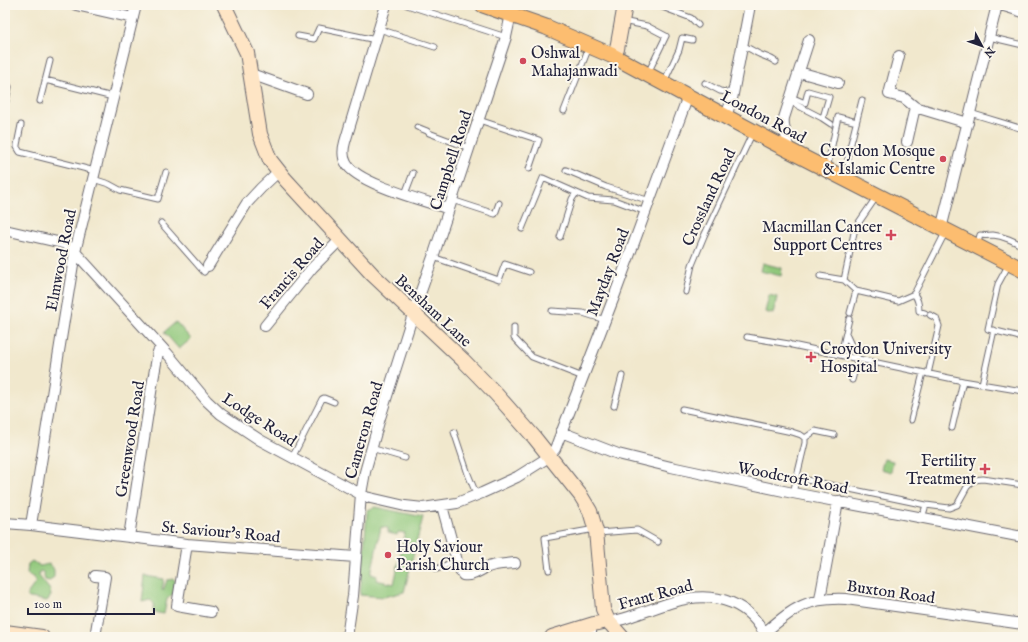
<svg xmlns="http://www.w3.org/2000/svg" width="1028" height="642" font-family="'IM FELL English',serif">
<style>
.green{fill:#90c77a;stroke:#59745a;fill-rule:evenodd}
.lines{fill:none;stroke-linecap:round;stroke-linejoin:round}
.lane-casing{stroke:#6a676e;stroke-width:7}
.street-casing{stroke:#6a676e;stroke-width:12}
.secondary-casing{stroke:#6a676e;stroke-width:16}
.primary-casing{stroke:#6a676e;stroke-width:17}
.lane{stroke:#fff;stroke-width:5}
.street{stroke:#fff;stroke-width:10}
.secondary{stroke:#fee5c5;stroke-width:14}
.primary{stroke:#fcbd6f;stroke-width:15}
.poi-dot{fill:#d1495b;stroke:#fbf7ec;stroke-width:1.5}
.labels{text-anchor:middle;stroke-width:4;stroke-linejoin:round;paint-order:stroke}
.poi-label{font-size:16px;fill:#22223b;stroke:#fbf7ec;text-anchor:start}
.street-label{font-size:16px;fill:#22223b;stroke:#fbf7ec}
</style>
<rect width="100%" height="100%" fill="#fbf7ec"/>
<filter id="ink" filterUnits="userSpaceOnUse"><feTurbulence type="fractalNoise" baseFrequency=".025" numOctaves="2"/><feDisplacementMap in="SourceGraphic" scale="8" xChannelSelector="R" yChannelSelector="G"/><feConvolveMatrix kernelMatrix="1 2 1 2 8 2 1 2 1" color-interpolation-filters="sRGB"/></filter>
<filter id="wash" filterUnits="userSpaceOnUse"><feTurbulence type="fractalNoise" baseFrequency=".012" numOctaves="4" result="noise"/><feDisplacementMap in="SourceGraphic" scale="16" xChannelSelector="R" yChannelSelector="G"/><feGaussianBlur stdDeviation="0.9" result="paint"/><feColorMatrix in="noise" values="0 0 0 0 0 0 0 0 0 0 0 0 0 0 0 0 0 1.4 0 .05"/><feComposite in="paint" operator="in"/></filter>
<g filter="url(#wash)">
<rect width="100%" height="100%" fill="#f1e8cd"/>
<path class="green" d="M762,263L782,268L781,276L760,271Z
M769,295L777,297L773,314L765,312Z
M176,322L191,339L179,349L164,332Z
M884,459L893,461L891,472L881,469Z
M375,507L423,517L404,592L384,597L360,595L367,513L368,510ZM381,527L388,528V533L397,535L398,532L405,533L394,584L376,580L377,576L371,574Z
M32,561L40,566C47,565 50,561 54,570V577L50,581L45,580L43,572L40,571L39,573V576L50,590L51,596L47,601L30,598L27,597L28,593L36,582L34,578L27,574L28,564Z
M145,576L164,579L162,590L163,591L167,580L174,579L175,581L174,593L167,599L164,614L153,612C154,606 156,604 150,600L142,602Z"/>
</g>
<g filter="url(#ink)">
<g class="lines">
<defs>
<path id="lane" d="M407,5L506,37
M657,5L691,18L698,25
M622,21L647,26L666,36L648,73
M379,29L435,47
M298,36L314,39L319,28L376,40
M989,37L1023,45
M742,46C749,47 751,50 757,53C764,57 770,57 776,62
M45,80L113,97
M664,82L679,50L682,38L692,40
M705,83L720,91L732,93
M5,86L9,87L5,105
M40,101L50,61
M789,101L822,118L824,114L829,97L808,91L805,103L791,97
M564,111L589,47
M970,113L1023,129
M822,118L831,124
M479,120L539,140L529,169
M21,125L17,145V147L20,152L95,171
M417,127L427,131L429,133L469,148
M827,169L838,117L853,121
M566,170L606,187L650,201
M848,177V155L862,100
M93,179L109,184L120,190L158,199L166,172
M405,194L413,173
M452,200L495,214L499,203
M161,223L204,272L208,266
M522,229L543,178L588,198L614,200L646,212
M560,237L572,199L576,193
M977,246L980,235C986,236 988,235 993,235C1002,236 1016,241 1023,247
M433,257L499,280L505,264L529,272
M1009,264L998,284L988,329L1016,336L1023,339
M820,276L844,280
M686,292L692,265L704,236L753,132
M869,294L856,291L844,280L855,228L877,196
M914,294C918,299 919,304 919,311L925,313
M873,295L898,301L914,294L946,231
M552,311L583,313L605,320
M850,313L856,291
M514,327V338L532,357L583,377
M846,334L857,358
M747,337L789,344
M792,345L963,381L1023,391
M841,354L849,319
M928,374L939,326L936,318L930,315
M852,380L858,358
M982,384L994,330
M614,406L622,376
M682,409L792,432L801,435L805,438
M911,420L923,373
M952,428L963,381
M454,432L468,474L477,496
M805,438L815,431L834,435
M371,448L405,458
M292,458L322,399L324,398L334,402
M797,478L926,505L949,508L957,505L967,487L974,480L983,479L1023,485
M793,493L805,443V438
M922,518L926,505
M598,533L637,530L658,542
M437,569L457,560
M549,570L545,538L595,529"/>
<path id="street" d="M76,5L133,18
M386,5L345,142C343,149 342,156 346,163C357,184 426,201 449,209
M899,56L889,94L904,98L915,107L968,123
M799,72L838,83
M251,74L307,94
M726,116L732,99L750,5
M907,142L915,107
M787,149C790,140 782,129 784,118L809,40
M941,229L996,9L999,5H1001L1023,12
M5,230L62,243L66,244L75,252L167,353L207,401L221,414L260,440L366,497L405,506L423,508L457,503L482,493L517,477L544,460L555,449L614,297L688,96
M208,266L247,203L261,188L278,172
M265,326L312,268L340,240
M561,432L618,454L671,467L793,493L1023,537
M442,506L459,568L463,575C473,577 479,570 488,567C496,564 506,564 515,563
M5,523L31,525L187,544L355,557
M31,525L75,252L136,5
M129,537L152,386L158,352L161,347
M187,544L177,606L211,612
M820,599L838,501
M608,621C622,621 625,618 638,614C669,603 699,589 732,603C748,610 759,622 766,637
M591,625V637
M764,633C793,609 806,597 846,599L1023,624
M95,637L105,577L95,576
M347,637L353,596L361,494L365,472L380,418L415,308L433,257L506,37L513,5"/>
<path id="secondary" d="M224,5L247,53L260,134L270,160L285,179L373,275L463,360L496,394L534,437L581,496L590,511L596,531L603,609L608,621L622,637
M613,56L617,49L625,5
M5,632L42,637
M552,637L594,624L608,621"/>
<path id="primary" d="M483,5L546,27L613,56L771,141L1023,270"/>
</defs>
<use href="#lane" class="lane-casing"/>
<use href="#street" class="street-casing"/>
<use href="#secondary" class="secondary-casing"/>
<use href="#primary" class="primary-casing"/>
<use href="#lane" class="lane"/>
<use href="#street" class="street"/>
<use href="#secondary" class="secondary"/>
<use href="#primary" class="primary"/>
</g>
</g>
<g class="poi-dot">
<circle cx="523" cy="61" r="4"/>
<circle cx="943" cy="159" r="4"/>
<path d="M889 229h4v4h4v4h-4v4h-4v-4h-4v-4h4z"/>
<path d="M809 351h4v4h4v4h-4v4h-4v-4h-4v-4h4z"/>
<path d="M983 463h4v4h4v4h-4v4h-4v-4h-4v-4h4z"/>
<circle cx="388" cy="555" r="4"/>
</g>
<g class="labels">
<g class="poi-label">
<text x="531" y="58">Oshwal<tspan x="531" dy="18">Mahajanwadi</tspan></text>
<text x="935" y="156" text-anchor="end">Croydon Mosque<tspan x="935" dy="18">&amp; Islamic Centre</tspan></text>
<text x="882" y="232" text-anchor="end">Macmillan Cancer<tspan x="882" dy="18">Support Centres</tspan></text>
<text x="820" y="354">Croydon University<tspan x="820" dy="18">Hospital</tspan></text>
<text x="976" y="466" text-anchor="end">Fertility<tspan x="976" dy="18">Treatment</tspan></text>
<text x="396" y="552">Holy Saviour<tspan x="396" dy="18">Parish Church</tspan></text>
</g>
<g class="street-label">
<text transform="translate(764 116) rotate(28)" y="6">London Road</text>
<text transform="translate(450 160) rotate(-72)" y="6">Campbell Road</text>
<text transform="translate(708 197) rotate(-65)" y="6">Crossland Road</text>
<text transform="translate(60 260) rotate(-79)" y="6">Elmwood Road</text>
<text transform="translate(607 272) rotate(-69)" y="6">Mayday Road</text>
<text transform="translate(291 273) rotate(-49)" y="6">Francis Road</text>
<text transform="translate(434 310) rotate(43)" y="6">Bensham Lane</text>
<text transform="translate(260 419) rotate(33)" y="6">Lodge Road</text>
<text transform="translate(363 430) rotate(-74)" y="6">Cameron Road</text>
<text transform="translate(129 439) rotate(-81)" y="6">Greenwood Road</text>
<text transform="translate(793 477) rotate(11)" y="6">Woodcroft Road</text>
<text transform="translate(221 531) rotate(5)" y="6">St. Saviour's Road</text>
<text transform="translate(891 591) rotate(8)" y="6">Buxton Road</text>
<text transform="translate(655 594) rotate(-15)" y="6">Frant Road</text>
</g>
</g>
<rect width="1028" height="642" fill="none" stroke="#fbf7ec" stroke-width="20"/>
<g transform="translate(982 46) rotate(131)" stroke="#fbf7ec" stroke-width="3" paint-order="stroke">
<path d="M0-3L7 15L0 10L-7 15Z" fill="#22223b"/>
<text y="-6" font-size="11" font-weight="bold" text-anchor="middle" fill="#22223b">N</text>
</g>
<path d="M28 608v6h126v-6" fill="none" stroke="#22223b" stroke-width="2"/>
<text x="34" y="608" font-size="12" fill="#22223b" stroke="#fbf7ec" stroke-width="3" paint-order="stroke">100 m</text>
</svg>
